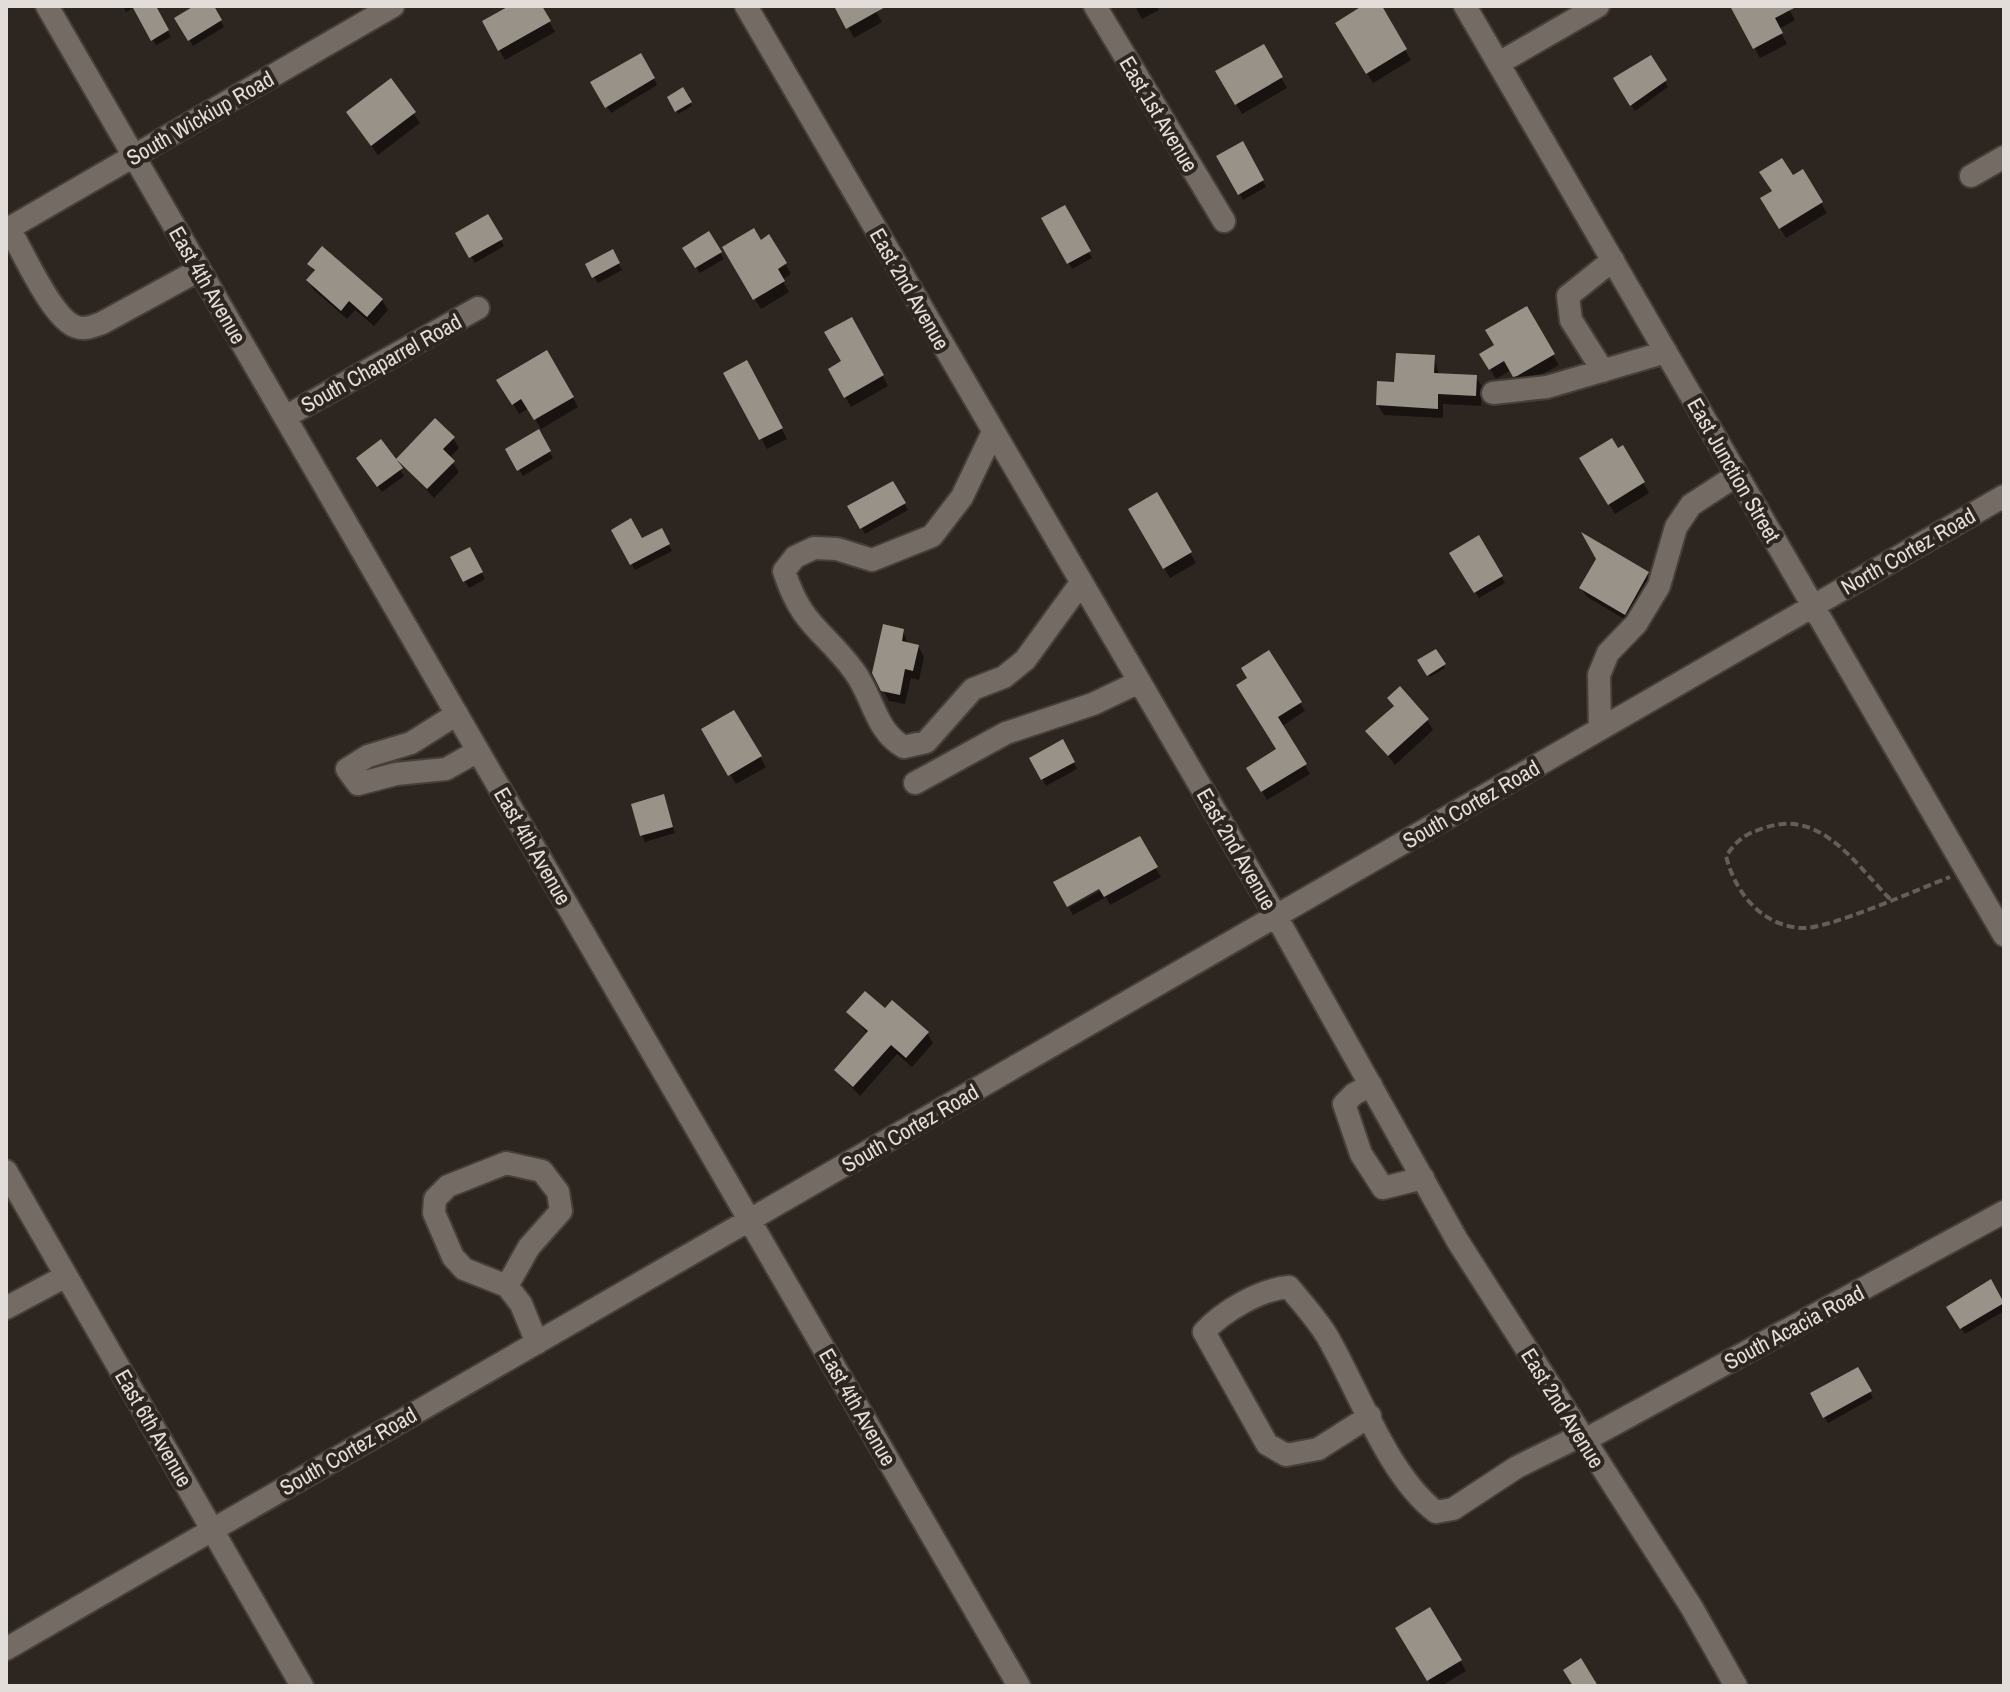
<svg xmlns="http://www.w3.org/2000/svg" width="2010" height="1692" font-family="'Archivo Narrow',sans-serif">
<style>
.shadow{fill:#0007}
.building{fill:#989288}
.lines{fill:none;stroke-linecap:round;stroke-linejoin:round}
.minor-casing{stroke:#46403b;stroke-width:26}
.path{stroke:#655d58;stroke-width:4;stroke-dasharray:8 4;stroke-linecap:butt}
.minor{stroke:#746b64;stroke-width:22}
.labels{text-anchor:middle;stroke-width:8;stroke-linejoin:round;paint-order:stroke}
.street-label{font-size:22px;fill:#e2ddd9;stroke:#2d251f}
</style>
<rect width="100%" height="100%" fill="#2d251f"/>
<path class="shadow" d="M123,6H154L171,37L156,45L135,7L126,12Z
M198,6H212L224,27L193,46L177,19Z
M513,6H541L555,32L505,60L484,22Z
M836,6H873L882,22L854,38Z
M1135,6H1157L1159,10L1142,19Z
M1366,6H1379L1411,60L1373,83L1337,23Z
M1787,6L1795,20L1779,29L1787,44L1760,58L1733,7Z
M1263,46L1287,88L1242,114L1218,72Z
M640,55L657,85L611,113L593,83Z
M1650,57L1668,87L1635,111L1616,78Z
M391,81L420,123L378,155L354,122Z
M683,90L692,106L678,114L669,98Z
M1242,144L1266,187L1243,200L1219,156Z
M1802,172L1827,213L1786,238L1763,199Z
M1064,207L1092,258L1072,269L1044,219Z
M487,217L504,246L475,263L458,234Z
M708,234L724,259L700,273L685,249Z
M769,237L791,274L782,280L789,292L761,309L724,248L760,242Z
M612,252L622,270L598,283L587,265Z
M310,264L382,300L388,310L374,326L355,310L347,319L314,290L308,280L315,273Z
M1526,309L1559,365L1520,386L1511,370L1496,379L1482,355L1497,346Z
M851,319L888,386L851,407L830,369L843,362Z
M546,352L578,407L541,429L529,408L519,414L499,380Z
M1434,357L1439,375L1476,377L1482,387L1481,406L1443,404V418L1384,415L1378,405Z
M746,363L787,439L767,449L726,374Z
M538,432L553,458L523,476L508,450Z
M453,438L459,448L449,458L459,472L434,498L399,460Z
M381,442L404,476L382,492L362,464Z
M1622,448L1649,493L1615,514L1582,458Z
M892,483L908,510L865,534L850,507Z
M1156,495L1196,563L1170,578L1131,510Z
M613,531L642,541L661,531L672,551L635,570Z
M1478,538L1505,583L1479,598L1452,554Z
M469,550L485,579L469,588L453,558Z
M1647,573L1653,583L1631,623L1587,597L1581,588Z
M903,631L908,644L918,646L924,657L919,680L911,678L905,704L889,701L883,690Z
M1436,651L1445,668L1430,677L1420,661Z
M1268,652L1305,711L1282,726L1310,774L1267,800L1249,768L1279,750L1250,678Z
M1390,699L1427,720L1433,730L1395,765L1368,731L1395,708Z
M733,712L766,767L736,784L703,730Z
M1062,742L1077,769L1046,786L1032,759Z
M663,797L675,833L645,842L642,835Z
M1139,839L1161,877L1110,905L1106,897L1073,915L1069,908L1109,886Z
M885,1011L927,1033L933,1043L912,1067L897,1054L860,1096L836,1071L868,1034L849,1012Z
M1991,1282L2004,1303V1311L1965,1334L1949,1307Z
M1858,1370L1873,1398L1828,1423L1812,1394Z
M1430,1610L1466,1671L1441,1686H1432L1398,1629Z"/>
<path class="building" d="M132,6H156L169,30L151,41Z
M194,6H214L222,20L188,41L174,18Z
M509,6H542L551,21L498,51L482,21Z
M834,6H887L846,29Z
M1362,6H1382L1407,49L1366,74L1335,23Z
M1730,6H1798L1775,18L1783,33L1753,49Z
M1264,44L1283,77L1235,105L1215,71Z
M641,53L655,78L605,108L590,82Z
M1651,55L1667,80L1630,106L1613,78Z
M391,78L416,112L371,146L346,112Z
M683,87L692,102L675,112L667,97Z
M1243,141L1264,180L1238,195L1216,156Z
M1782,158L1793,175L1803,169L1823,202L1779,229L1760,198L1772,191L1759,172Z
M1065,205L1091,251L1067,264L1041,218Z
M488,214L503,239L469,258L455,233Z
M754,228L761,240L769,234L787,263L778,269L785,281L753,300L722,247Z
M709,231L722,252L695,268L682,248Z
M322,246L383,299L367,317L349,301L341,311L306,280L315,270L307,264Z
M613,249L620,263L592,278L585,264Z
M1527,306L1555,354L1517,376L1513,377L1504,361L1489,370L1479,354L1494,345L1485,330Z
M852,317L884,375L844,398L828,369L841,361L824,332Z
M547,350L574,397L534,420L521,399L512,405L496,380Z
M1396,353L1435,355L1434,373L1477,375L1476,396L1438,394V409L1376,405L1377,381L1394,382Z
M747,360L783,428L759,440L723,373Z
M435,418L455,437L443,449L455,461L427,489L396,459Z
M539,429L551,451L517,471L505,449Z
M1612,438L1618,448L1623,445L1645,482L1608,505L1579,458Z
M381,439L403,468L377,487L356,458Z
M893,481L906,503L860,529L847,506Z
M1157,492L1192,552L1163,569L1128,509Z
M631,518L642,538L662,528L670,544L630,565L611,530Z
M1581,532L1649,572L1625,615L1579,588L1596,559Z
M1479,535L1503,576L1474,593L1449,553Z
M470,547L483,572L463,582L450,557Z
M883,624L904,629L902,641L919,645L913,671L905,669L900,695L881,691L872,673Z
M1436,649L1446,664L1427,676L1417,660Z
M1269,650L1302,702L1278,717L1307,764L1261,792L1246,768L1276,749L1236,685L1247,678L1241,668Z
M1400,686L1429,719L1388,756L1365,731L1394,706L1387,698Z
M734,710L762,756L728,776L701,729Z
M1063,739L1075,762L1041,780L1029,758Z
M664,794L673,827L640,836L631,804Z
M1140,836L1158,867L1104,897L1099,889L1067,907L1053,882Z
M865,991L885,1008L892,1000L929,1032L906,1058L891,1045L853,1087L834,1070L868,1031L846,1012Z
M1991,1279L2004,1303L1960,1329L1946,1307Z
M1858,1367L1872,1391L1823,1418L1810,1393Z
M1430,1607L1462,1660L1427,1681L1395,1628Z
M1581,1658L1598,1686H1573L1563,1670Z"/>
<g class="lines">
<defs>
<path id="minor" d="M47,6L1019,1686
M746,6L1276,916L1457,1240L1692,1608L1736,1686
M1095,6L1224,221
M1465,6L2004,935
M1499,63L1598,6
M1971,176L2004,157
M9,228C22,250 53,321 77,327C86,330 93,326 102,323L199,270
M6,230L393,6
M1603,371L1571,320L1568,296L1613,260
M1493,393L1547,387L1666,352
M285,417L478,308
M993,432L962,497L932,536L872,560L837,549L814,548L795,557L784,571C802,627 823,629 854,671C873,696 875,731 904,747L926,742L973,689L1004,677L1025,660L1081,583
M457,714L411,743L368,756L347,769L358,784L396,774L446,769L478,751
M1600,729L1599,675L1608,653L1636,624L1659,586L1676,527L1691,505L1737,475
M915,783L1006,733L1093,704L1139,682
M1371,1085L1354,1094L1344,1104L1361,1154L1383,1188L1423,1178
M6,1171L302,1686
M507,1286L529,1247L561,1211L558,1192L542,1171L506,1163L448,1186L435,1199L434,1213L453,1257L464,1269L507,1286L521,1304L537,1343
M6,1308L66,1276
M1370,1416L1318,1449L1286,1455L1267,1444L1204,1332C1223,1311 1261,1289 1289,1287C1302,1303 1316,1318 1327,1336C1358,1389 1387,1474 1436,1512L1453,1509L1517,1467L1580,1436
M1583,1441L2004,1212
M6,1649L2004,496"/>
</defs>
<use href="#minor" class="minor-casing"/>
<path class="path" d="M1890,899C1855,864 1821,808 1764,828C1745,834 1738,839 1726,856C1735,892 1761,926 1802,928C1827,930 1921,888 1950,877"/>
<use href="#minor" class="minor"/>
</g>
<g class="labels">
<g class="street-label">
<text transform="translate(1159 114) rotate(59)" y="8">East 1st Avenue</text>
<text transform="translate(200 118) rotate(-30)" y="8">South Wickiup Road</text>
<text transform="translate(208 285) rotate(60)" y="8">East 4th Avenue</text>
<text transform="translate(910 289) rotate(60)" y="8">East 2nd Avenue</text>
<text transform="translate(381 363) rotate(-29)" y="8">South Chaparrel Road</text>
<text transform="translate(1734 470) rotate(60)" y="8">East Junction Street</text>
<text transform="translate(1908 551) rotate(-30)" y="8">North Cortez Road</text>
<text transform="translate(1471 804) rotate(-30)" y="8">South Cortez Road</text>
<text transform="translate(533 846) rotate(60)" y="8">East 4th Avenue</text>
<text transform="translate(1237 849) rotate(60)" y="8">East 2nd Avenue</text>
<text transform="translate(910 1128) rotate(-30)" y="8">South Cortez Road</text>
<text transform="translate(1794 1327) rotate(-28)" y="8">South Acacia Road</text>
<text transform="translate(858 1407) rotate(60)" y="8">East 4th Avenue</text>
<text transform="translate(1563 1408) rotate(58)" y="8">East 2nd Avenue</text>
<text transform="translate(154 1428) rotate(60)" y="8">East 6th Avenue</text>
<text transform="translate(348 1451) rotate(-30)" y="8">South Cortez Road</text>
</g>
</g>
<rect width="2010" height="1692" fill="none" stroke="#e2ddd9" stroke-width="16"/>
</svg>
